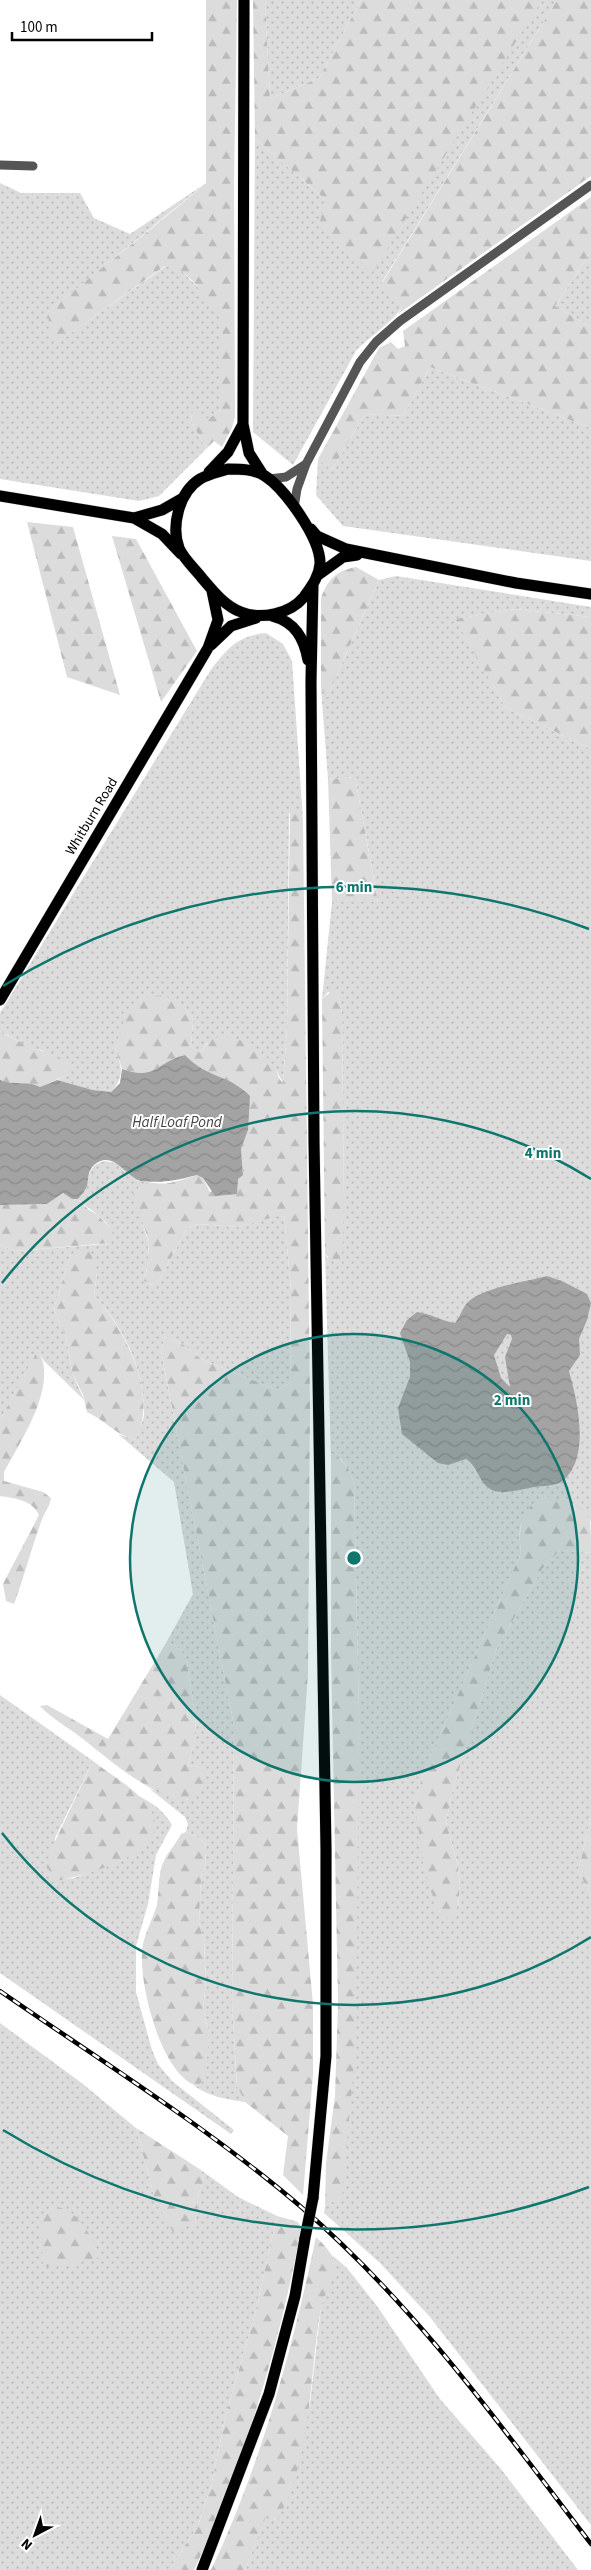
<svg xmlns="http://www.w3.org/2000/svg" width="591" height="2570" font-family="'Source Sans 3',sans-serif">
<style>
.grass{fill:url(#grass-dots)}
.forest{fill:url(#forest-firs)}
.water{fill:url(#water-waves);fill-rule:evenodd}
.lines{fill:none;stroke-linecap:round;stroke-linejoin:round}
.major-casing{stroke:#dbdbdb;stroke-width:12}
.minor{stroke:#555;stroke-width:9}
.major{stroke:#000;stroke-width:11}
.rail-casing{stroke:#000;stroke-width:4.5}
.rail{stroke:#fff;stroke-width:2.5;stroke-dasharray:8;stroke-linecap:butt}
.major-bridge-casing{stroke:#dbdbdb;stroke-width:12;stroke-linecap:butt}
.major-bridge{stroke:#000;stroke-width:11}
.ring{fill:none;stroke:#0f766e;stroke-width:2.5}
.labels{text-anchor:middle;stroke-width:4;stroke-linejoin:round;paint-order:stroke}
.street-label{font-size:14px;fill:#000;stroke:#fff}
.water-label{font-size:15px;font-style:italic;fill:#444;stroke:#fff}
.centre{fill:#0f766e;stroke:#fff;stroke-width:2.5}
.ring-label{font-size:15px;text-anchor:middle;font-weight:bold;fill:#0f766e;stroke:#fff;stroke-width:4;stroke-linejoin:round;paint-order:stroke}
</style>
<defs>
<pattern id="grass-dots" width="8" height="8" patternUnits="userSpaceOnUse" patternTransform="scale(1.25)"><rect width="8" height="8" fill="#dcdcdc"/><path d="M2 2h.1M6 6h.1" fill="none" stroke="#bbb" stroke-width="1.8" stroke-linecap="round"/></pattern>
<pattern id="forest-firs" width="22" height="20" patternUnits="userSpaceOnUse" patternTransform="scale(1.25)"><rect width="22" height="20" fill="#dcdcdc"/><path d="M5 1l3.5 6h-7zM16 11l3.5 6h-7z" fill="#bbb"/></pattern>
<pattern id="water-waves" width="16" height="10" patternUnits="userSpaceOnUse" patternTransform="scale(1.25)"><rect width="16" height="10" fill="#a3a3a3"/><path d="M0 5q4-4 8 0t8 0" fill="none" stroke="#8b8b8b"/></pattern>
</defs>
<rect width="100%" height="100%" fill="#fff"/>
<path class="grass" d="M265,0H361L319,78L270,99Z
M542,0H557L382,282L402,307C393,322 369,337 356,351L293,465L253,432L255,139L325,199Z
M0,183L21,193H80L94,218L130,234L206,183L47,313L55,344L166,266L180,269L221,311V410L208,419L191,413L192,423L206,449L159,496L139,501L0,479Z
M591,252V327L555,306Z
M430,367L591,428V561L343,526L316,495L318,459L332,470L365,414L403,416Z
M396,576L591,607V617L515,609L456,619L506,708L591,749V1522C579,1504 563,1500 543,1497C521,1518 517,1521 521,1553L423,1773L415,1804L458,1906L460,1885L458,1866L446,1822L452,1793L496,1650L542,1569L560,1550L591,1553V1818L578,1871L591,1895V2525L430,2317L380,2263L324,2213L325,2206L342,2196L357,1820L359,1711L354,1484L348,1468L340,1458L331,1459L325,1254L328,1259L344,1197L342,1013L338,996L328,992L322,999L332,902L378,901L355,777L328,779L321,688L327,697L379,580Z
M266,633L283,644L292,661L303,820L296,811L289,813L287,1028L283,1083L274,1066L207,1043L201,1052H196L191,1046L193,1020L186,1009L115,1047C121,1067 126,1075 111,1092L93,1090L57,1080L71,1073L42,1050L33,1049L0,1031V1013L210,671C227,649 237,636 266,633Z
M105,1161L119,1164L138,1181H152L138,1188L144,1228L148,1242L149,1258L144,1281L151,1285L160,1279L187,1228L198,1224L238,1227L284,1213L291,1291L290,1383L277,1390L201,1359L184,1345L165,1336L161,1351L234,1726L232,2004L237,2086L245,2102C227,2099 209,2097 193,2085L198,2086L209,2032L203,2010L206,1981L204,1941L199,1922L201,1879L205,1867L206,1850L205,1843L194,1835L186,1832L188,1824L185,1817L150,1789L188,1800L200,1767L188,1765L196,1735L195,1714L186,1658L177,1646L166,1643L193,1594L174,1482L118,1434L135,1440C137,1433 143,1423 144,1415C145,1371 124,1327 94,1296L97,1272L71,1254L54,1309L57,1318L66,1336L72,1372L84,1400L44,1361L38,1351L0,1420V1245L15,1251L106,1244L114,1238C109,1218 91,1212 78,1199C81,1194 85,1190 87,1185C90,1171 90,1165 105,1161Z
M0,1695L93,1761L55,1838L56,1880L74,1878L122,1860L150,1810L139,1796C154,1804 164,1811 172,1825L156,1855L148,1904L136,1946V1992L152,2050L158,2064L172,2081L234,2130L231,2134L0,1973Z
M0,2023L83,2084L136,2128L155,2200L195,2223L199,2192L204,2182L201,2170L238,2197L277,2216L255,2314L226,2414L212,2482L198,2526L169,2570H0Z
M332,2255L347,2268L377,2306L440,2399L501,2469L578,2570H245L267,2513L276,2520L310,2403L321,2307L335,2265Z"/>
<path class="forest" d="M206,0H237L234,182L235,417L232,428L222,447L214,441L206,449L192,423L191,413L198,409L208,419L221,410V311C200,305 201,272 165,266L54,345L47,313C99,269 154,228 206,183Z
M253,0H265L270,99L319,78L361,0H542L372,273L320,222L325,199L255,139Z
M557,0H591V176L398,314L402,307L382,283Z
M591,197V252L555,306L591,327V428L430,367L403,416L365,414L332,470L318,459L379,348L391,342L398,349L405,346L403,331Z
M27,522L73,527L120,695L67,677Z
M112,536L136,539L197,651L161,702Z
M356,567L379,580L327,697L321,688V598C328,579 336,571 356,567Z
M515,609L591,617V749L506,708L455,619Z
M355,777L378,902H332L328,779Z
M290,808L296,810L303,820L310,1403L308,1673L297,1829L313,2004V2075L303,2195L283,2175L288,2136L245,2102L237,2086L232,2004L234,1726L161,1351L165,1336L184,1345L201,1359L277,1390L290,1383L291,1291L284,1214L238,1227L198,1224L187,1228L160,1279L152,1285L144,1281C147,1269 150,1256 148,1242C146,1225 135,1211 133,1193C150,1176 152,1186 169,1183C179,1181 188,1178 197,1175L203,1178L210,1192L243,1175L241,1149L248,1130L216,1077L196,1067L185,1055C156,1062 157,1081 122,1069L115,1047L126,1015L139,998L164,995L186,1009L193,1020L191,1046L196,1051L201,1052C205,1047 208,1041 215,1038C233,1031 264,1051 274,1066C278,1071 277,1078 283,1083L287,1028Z
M333,990L338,996L342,1013L344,1197L342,1263L337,1265L325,1254L322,999Z
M0,1031C22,1045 45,1051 69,1062L71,1073L40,1087C27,1080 16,1086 0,1080Z
M63,1193L72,1199H78L89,1210L98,1215L112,1230L114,1238L111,1243L15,1251L0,1245V1205L47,1204Z
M83,1251L91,1252L97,1272L94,1296C125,1328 160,1397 135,1440C113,1433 106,1421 87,1412L83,1395L72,1372L66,1336L57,1318L54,1309L71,1254Z
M38,1350C59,1385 21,1440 4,1472V1481L43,1492L51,1498C50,1506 46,1510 43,1517C32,1545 25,1575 14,1604L6,1601L3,1584L39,1515C32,1500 15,1498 0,1496V1420Z
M339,1458L348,1468L354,1484L359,1711L357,1943L354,2065L342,2196L325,2206L326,2163L335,2096L338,2003L331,1653V1459Z
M543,1497C560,1499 583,1503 590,1521C591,1530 591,1544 591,1553L560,1550L542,1569L496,1650L452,1793L446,1822L458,1866L460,1885L458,1906L450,1920L437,1911L423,1863L415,1803L423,1773L521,1553C518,1530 520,1509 543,1497Z
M166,1643L177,1646L186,1658L195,1714L196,1736L188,1765L200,1767L204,1773C203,1843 104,1755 83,1739C69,1728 52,1719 40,1706L47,1705L108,1739Z
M93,1761C112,1776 139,1790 151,1811C174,1853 84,1876 56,1881L47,1867L49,1854Z
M591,1818V1895L578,1871Z
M186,1832L194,1835L205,1843L206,1850L205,1867L201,1879L199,1922L204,1941L206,1981L203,2010L209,2032L206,2076L198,2086C161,2078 136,1977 143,1944C146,1931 153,1918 157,1905C159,1892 158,1875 163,1863C167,1853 176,1844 181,1834Z
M136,2128L201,2170L204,2182L199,2192L195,2223L173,2232L155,2200Z
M56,2207C80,2210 92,2238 100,2257L69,2265L43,2267L41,2226L45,2211Z
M277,2216L298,2222L301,2228C280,2345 244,2462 194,2570H169L198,2526L212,2482L226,2414L255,2314Z
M316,2237C324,2245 333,2253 335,2265C336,2279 324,2293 321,2308C309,2375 312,2461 277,2520L267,2514L245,2570H211C261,2465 292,2350 316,2237Z"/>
<path class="water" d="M185,1055C206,1078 230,1075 250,1096L248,1130L241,1149L243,1175L238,1179L237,1194L215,1196L203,1178L197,1175C174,1181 165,1183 141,1181C128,1179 113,1148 94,1165C87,1172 89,1178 87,1186C85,1191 81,1195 78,1199H72L63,1193L47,1204L0,1205V1080C16,1086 27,1080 40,1087L57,1080L93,1090L111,1092L120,1083L122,1069C157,1081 156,1062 185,1055Z
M547,1276L562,1281L587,1294L591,1303L587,1320L579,1339L580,1355L569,1371C578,1403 591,1460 561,1482C554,1486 542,1486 534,1487C523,1489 503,1495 492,1490C478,1483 479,1467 466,1459L448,1465L438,1463L402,1434L398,1408L410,1377V1362L400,1333L407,1320L417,1312C431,1314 442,1321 455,1323C460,1317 463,1307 468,1302C484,1287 526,1282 547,1276ZM507,1334L511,1335L512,1339L505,1357L510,1387L501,1378L494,1355Z"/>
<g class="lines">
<defs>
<path id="major" d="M244,0L243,424L249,453L263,475
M228,469C240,469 254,469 265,476C285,489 321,539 320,564C319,577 311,587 304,597C290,614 261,620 241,612C225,606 213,591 202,578C195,569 183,558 179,548C171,526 179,492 200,479C208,474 219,472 228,469Z
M209,472L228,452L243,424
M0,496L134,518L162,534L181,554
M134,518L162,510L183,498
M311,529L317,536L346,549L516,583L591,594
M318,575L343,557L357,555
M272,616C295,622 304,638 308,660
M211,645L231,626L256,618
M0,1000L208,648L218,620L212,591
M313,2198L326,2056V1849L314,1141L311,681L313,584
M202,2570L269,2394L295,2296L305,2238"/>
</defs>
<use href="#major" class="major-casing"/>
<path class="minor" d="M0,165L33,166
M269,479L286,477L306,464
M294,508L297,489L306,464L360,362L376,342L400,321L591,185"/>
<use href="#major" class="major"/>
<defs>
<path id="rail" d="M0,1991C101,2061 207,2127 300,2206C414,2304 501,2426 591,2544"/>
</defs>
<use href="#rail" class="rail-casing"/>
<use href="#rail" class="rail"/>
<defs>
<path id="major-bridge" d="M305,2238L313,2198"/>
</defs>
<use href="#major-bridge" class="major-bridge-casing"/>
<use href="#major-bridge" class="major-bridge"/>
</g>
<circle cx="354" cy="1558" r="224" fill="#0f766e" fill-opacity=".12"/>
<g class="ring">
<circle cx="354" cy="1558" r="224"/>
<path d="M591 1937A447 447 0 0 1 2 1833M2 1283A447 447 0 0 1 591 1179"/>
<path d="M589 2187A671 671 0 0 1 3 2130M3 986A671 671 0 0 1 589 929"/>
</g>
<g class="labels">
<g class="street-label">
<text transform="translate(91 816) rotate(-59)" y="5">Whitburn Road</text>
</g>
<g class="water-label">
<text x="177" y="1127">Half Loaf Pond</text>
</g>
</g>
<circle cx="354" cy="1558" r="8" class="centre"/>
<g class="ring-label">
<text x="354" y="892">6 min</text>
<text x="543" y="1158">4 min</text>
<text x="512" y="1405">2 min</text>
</g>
<g transform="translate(35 2535) rotate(221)" stroke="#ffffff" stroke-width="4" paint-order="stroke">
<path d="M0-4L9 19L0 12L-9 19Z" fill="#000000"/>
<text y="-8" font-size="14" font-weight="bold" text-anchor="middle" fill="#000000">N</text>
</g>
<path d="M12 32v8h140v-8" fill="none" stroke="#000000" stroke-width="2.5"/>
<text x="20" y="32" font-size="15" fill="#000000" stroke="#ffffff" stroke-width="4" paint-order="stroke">100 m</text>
</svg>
